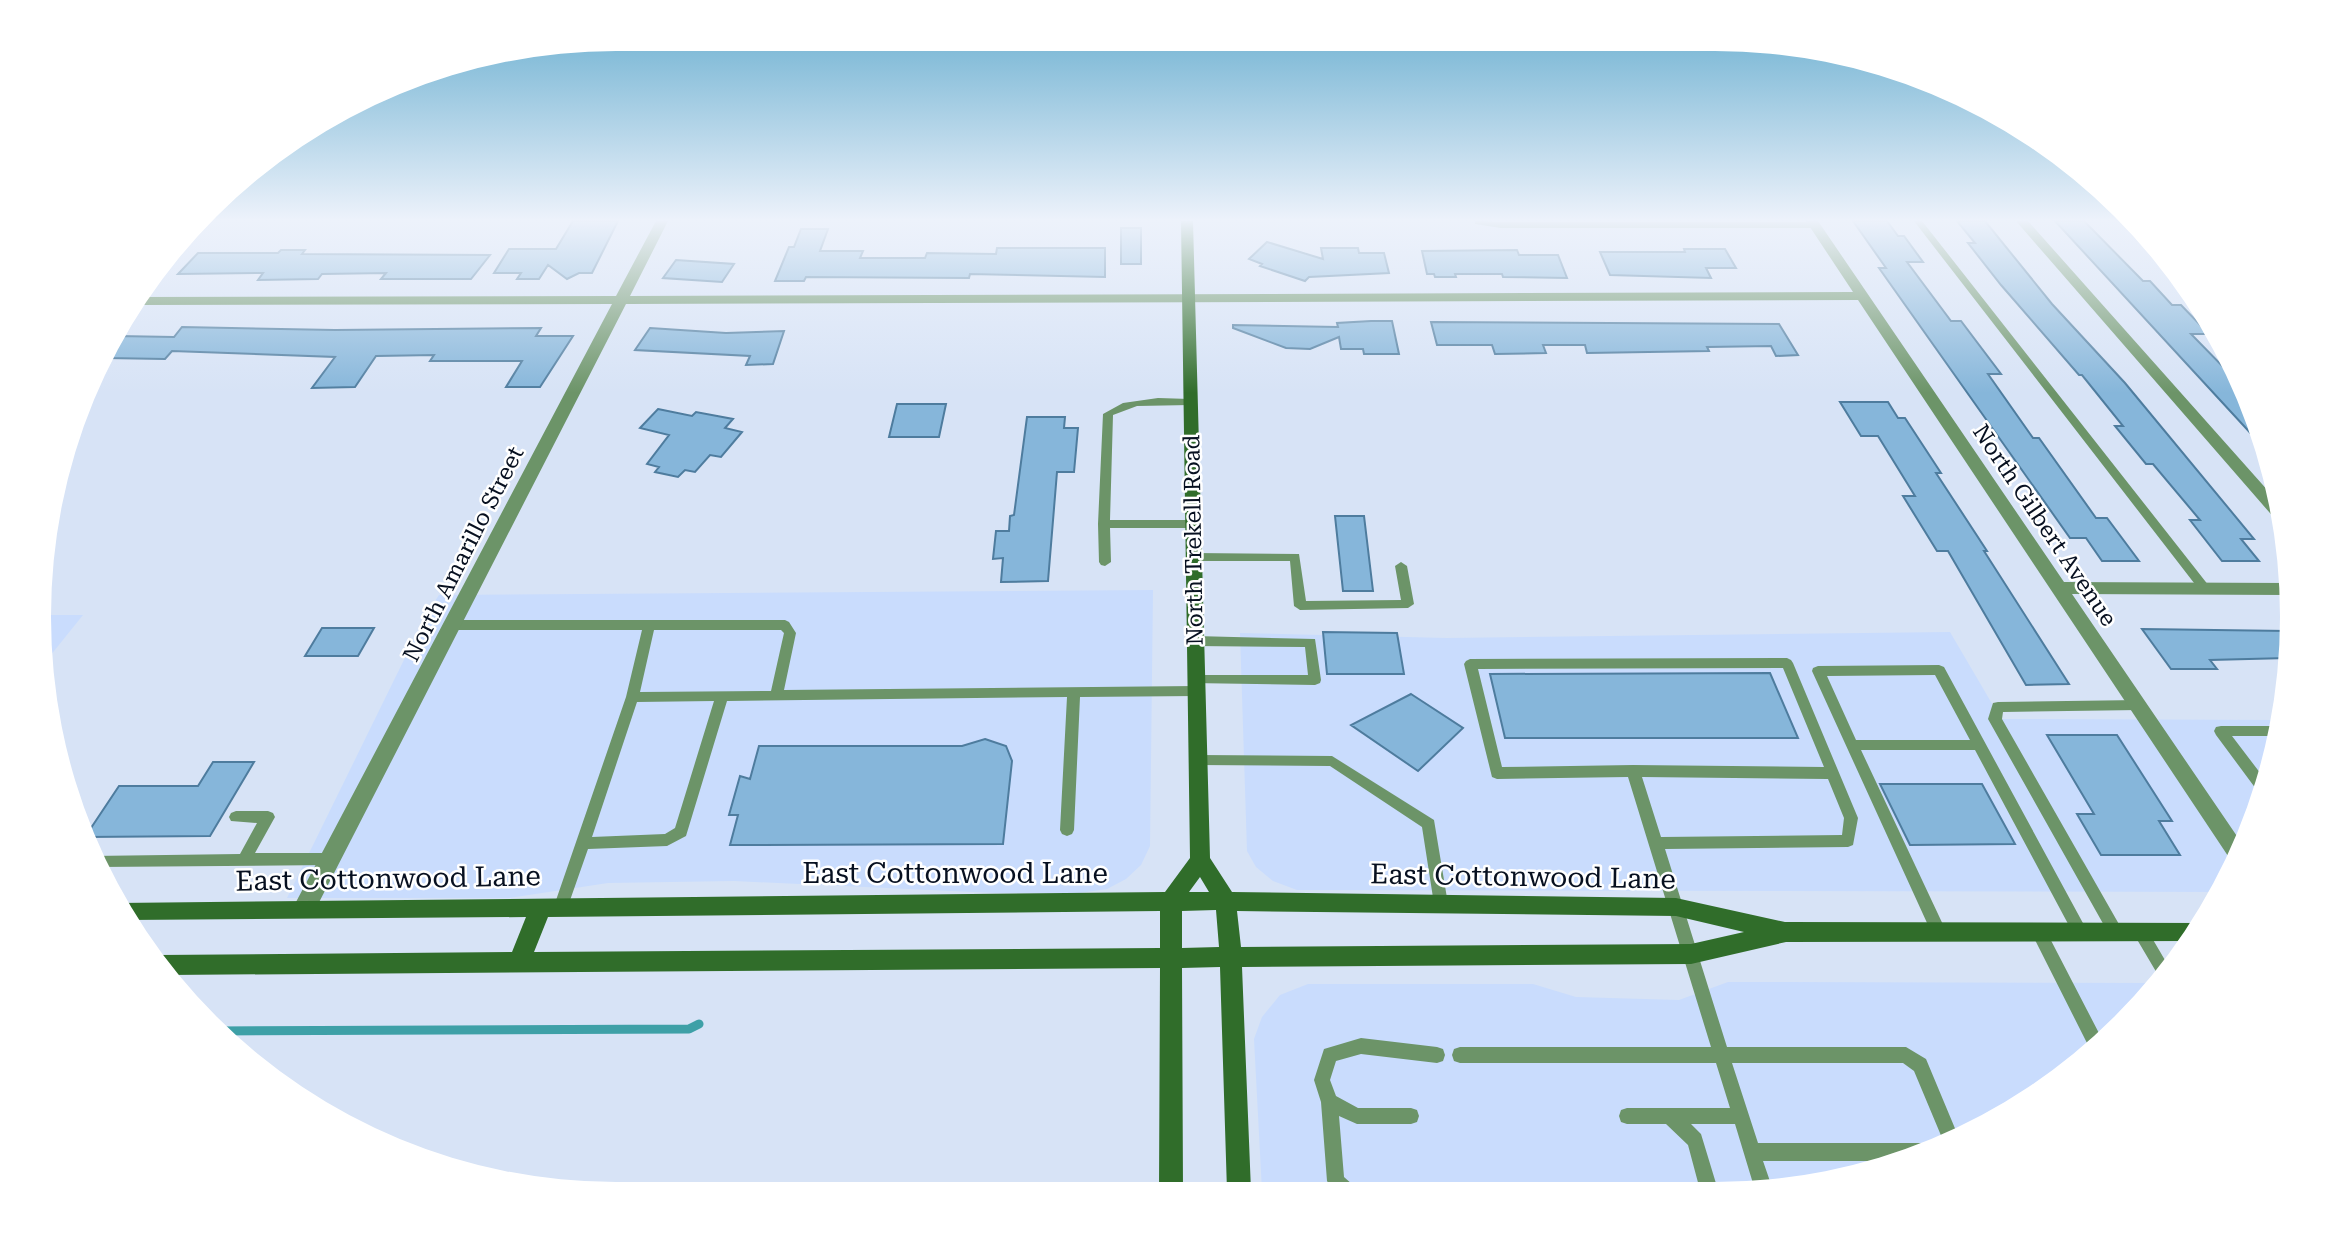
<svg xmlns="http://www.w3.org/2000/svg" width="2331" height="1233" font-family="'Roboto Serif',serif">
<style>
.built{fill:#c9dcfd}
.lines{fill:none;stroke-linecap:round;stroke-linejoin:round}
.stream{stroke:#3ea0a7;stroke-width:9}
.building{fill:#86b6da;stroke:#4e7c9e;stroke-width:2}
.lane{fill:#6c9468;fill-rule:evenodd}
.street{fill:#6c9468;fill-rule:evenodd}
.secondary{fill:#306d2a;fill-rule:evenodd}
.labels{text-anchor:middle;stroke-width:5;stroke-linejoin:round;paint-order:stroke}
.street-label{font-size:23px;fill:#071020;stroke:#fff}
.near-street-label{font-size:28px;fill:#071020;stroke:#fff}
</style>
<rect width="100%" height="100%" fill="#d7e3f6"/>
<path class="built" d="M1153,590L1150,846L1141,865L1126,879L1107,889L1080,893H995L734,881L608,883L509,898H287L427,613L439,595Z
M44,615H83L42,666L40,655Z
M1950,632L2001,719L2280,720L2273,766L2233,872L2220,892L1297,890L1273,881L1256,867L1247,851L1240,633L1447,638Z
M1728,982L2159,983L2149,998L2036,1097L1935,1151L1790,1189L1262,1191L1254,1039L1262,1017L1280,995L1308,984H1533L1576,997L1679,1000Z"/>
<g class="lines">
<path class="stream" d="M216,1031L689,1029L699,1024"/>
</g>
<path class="building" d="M573,221H618L592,273H579L567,279L548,265L539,279H517L521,273H494L509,249H556Z
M1853,221H1887L1898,236H1904L1923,262H1907L1951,321H1961L2001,374H1988L2033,438H2039L2096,518H2107L2139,561H2102L2086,538H2070L1879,268H1886Z
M1957,221H1985L2052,304L2125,383L2254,539H2241L2259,561H2222L2190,520H2200L2153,464H2146L2115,426H2123L2082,375H2079L2001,285L1968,243H1975Z
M2055,221H2084L2143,281H2150L2172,305H2181L2209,334H2191L2241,385L2262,431L2267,451Z
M1121,228H1141V264H1121Z
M801,229H828L820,251H863L860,258H925L927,253L996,254L997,248H1105V277L970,274L969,278L806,277L804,281H775L789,247H794Z
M1267,242L1323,259L1321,248H1358L1359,253H1384L1389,273L1309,277L1305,281L1260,266L1262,264L1249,259Z
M1684,249H1725L1736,268H1706L1711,278L1610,275L1600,252H1685Z
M281,250H305L302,254L490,255L471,279H381L386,273L322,274L318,279L258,280L263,273L178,274L198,253H278Z
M1517,250L1519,255H1558L1567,278L1503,277L1502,274H1455L1456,277H1435L1434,274H1427L1422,251Z
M676,260L734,264L722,282L663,278Z
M1371,321H1392L1399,354H1364L1363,349H1341L1339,337L1310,349L1286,348L1233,328V325L1338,327L1337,323Z
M1431,322L1779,324L1798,355L1776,356L1771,346L1707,347L1709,351L1587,353L1585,345H1543L1546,353L1495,354L1492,345H1437Z
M182,327L335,330L541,328L536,336H573L540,387H506L522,361H430L434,355L376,356L355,387L312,388L335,357L172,351L165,359L107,358L118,336L174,337Z
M650,328L726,333L784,331L773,364L746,365L750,356L635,350Z
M1840,402H1888L1898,418H1905L1941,473H1936L1987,551H1984L2069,684L2026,685L1948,551H1937L1903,496H1915L1878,436H1861Z
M897,404H946L939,437H889Z
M658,409L692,416L696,412L733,419L725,428L742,432L721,457L710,455L695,472L685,470L678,477L655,472L659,467L647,464L669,435L640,428Z
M1027,417H1065L1064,428H1078L1074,472H1057L1048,581L1001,582L1003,558L993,559L996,531H1009L1010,516L1014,515Z
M1335,516H1364L1373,591H1343Z
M322,628H374L358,656H305Z
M2142,629L2290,631L2291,658L2210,660L2217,669H2171Z
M1323,632L1397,633L1404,674H1327Z
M1770,673L1798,738H1505L1490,674Z
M1411,694L1463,728L1418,771L1351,725Z
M2047,735H2117L2172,821H2159L2180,855H2101L2077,814H2094Z
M985,739L1006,746L1012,761L1003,844L730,845L738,815H729L740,776L750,779L759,746H962Z
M213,762H254L210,836L85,837L119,786H198Z
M1880,784H1982L2015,844L1910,845Z"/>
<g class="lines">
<path class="lane" d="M1475,221L1501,222H1815L1819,225L1815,228H1501L1475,224Z
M1914,221H1922L2209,586L2211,589L2209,592H2201Z
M2119,221H2128L2164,256L2179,277H2175Z
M1158,398L1190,399L1195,402L1190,405L1137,406L1113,415L1110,520H1193L1199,524L1193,528H1110L1111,562L1105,566L1101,565L1099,562L1098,524L1103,414L1123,403Z
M1193,553L1299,554L1306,601L1401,600L1395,566L1401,562L1407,566L1414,604L1408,608L1300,610L1294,606L1290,561H1193L1187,557Z
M452,620H785L789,622L796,633L784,690L1196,686L1201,687L1202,691L1201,695L1196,696L1080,697L1074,830L1072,834L1067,836L1062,834L1060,830L1067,697L727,701L686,836L667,846L588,849L568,906L566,911L561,913L556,911L554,906L626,697L642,630H452L446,625ZM654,630H781L784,633L771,691L640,692ZM714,701L675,828L665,834L592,837L637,702Z
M1195,636L1315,639L1321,680L1320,683L1315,685L1191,683L1190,680L1191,677L1196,675H1308L1305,647L1195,646L1191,644L1189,641L1191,638Z
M1787,658L1791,660L1793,663L1858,818L1853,845L1848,847L1665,849L1727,1047H1906L1926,1059L1959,1138L1945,1145L1914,1071L1903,1063H1732L1758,1143H1931L1937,1146L1938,1149L1898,1161H1763L1773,1190H1755L1735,1124H1691L1701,1134L1718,1190H1700L1688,1145L1666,1124H1627L1621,1122L1619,1116L1621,1110L1627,1108H1730L1716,1063H1460L1454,1061L1452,1055L1454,1049L1460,1047H1711L1628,777L1497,779L1492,777L1464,664L1466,661L1470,659ZM1783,668L1824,767L1633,765L1502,767L1478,669ZM1642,777L1828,779L1844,818L1842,835L1661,837Z
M1939,665L1944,667L2084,925L2087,930L2084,935L2079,937L2074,935L1975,750H1861L1946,931L1943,936L1938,938L1933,936L1812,671L1813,668L1818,666ZM1935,675L1970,740H1856L1827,676Z
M2139,700L2144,701L2146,705L2144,709L2139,710L2003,712L2002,719L2120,926L2123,931L2120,936L2115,938L2110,936L1988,719L1993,703L1998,702Z
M2221,726H2279L2278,736H2232L2267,782L2262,794L2259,793L2216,735L2214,731L2216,727Z
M1198,755L1332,756L1434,820L1448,904L1446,909L1441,911L1436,909L1434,904L1422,827L1330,766L1198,765L1193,764L1191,760L1193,756Z
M236,811H268L273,813L275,817L255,853H330L335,855L337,859L335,863L330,865L98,867L92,856L240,854L257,823L231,821L229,817L231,813Z
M2038,923L2043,925L2102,1039L2090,1049L2030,930L2033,925Z
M2140,924L2145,926L2169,967L2161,980L2132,931L2135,926Z
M1361,1038L1437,1047L1443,1049L1445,1055L1443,1061L1437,1063L1361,1054L1336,1061L1330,1080L1336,1096L1358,1108H1411L1417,1110L1419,1116L1417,1122L1411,1124H1357L1339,1116L1344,1177L1353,1185L1356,1191H1334L1327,1181L1321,1102L1314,1080L1324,1049Z"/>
<path class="street" d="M656,221H668L630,296L1853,292L1806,221H1818L2064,582L2289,583V595L2072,594L2243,845L2236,864L2232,862L1858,300L626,304L312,916L304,918L296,916L293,909L296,902L612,304L132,305L135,297L616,296Z
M2016,221H2028L2278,502L2283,521L2276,520Z"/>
<path class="secondary" d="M1181,221H1193L1210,858L1232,892L1676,898L1785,922L2199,923L2187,941L1786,942L1691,964L1242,967L1251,1191H1227L1220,967L1182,968L1183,1191H1159L1160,968L167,975L152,957L159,955L512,952L526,917L127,920L118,903L1165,892L1190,858ZM1200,877L1209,892H1189ZM1216,910L1219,947L1182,948V911ZM1160,911V948L534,952L548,917ZM1237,911L1676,916L1744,932L1691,944L1241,947Z"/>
</g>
<linearGradient id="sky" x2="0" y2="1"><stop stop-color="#64acce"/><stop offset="0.56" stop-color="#edf2fb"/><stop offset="1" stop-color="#edf2fb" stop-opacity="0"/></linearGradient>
<rect width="2331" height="393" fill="url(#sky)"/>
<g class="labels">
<g class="street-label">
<text transform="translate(2045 525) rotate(56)" y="8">North Gilbert Avenue</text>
<text transform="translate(1193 540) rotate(-91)" y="8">North Trekell Road</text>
<text transform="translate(463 554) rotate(-63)" y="8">North Amarillo Street</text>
</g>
<g class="near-street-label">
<text x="955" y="883">East Cottonwood Lane</text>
<text transform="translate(1523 876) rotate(1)" y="10">East Cottonwood Lane</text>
<text transform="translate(388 878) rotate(-1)" y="10">East Cottonwood Lane</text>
</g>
</g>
<path d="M0 0H2331V1233H0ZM616 51H1715A565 565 0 0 1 2280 616V617A565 565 0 0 1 1715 1182H616A565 565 0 0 1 51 617V616A565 565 0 0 1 616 51Z" fill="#fff" fill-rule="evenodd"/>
</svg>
